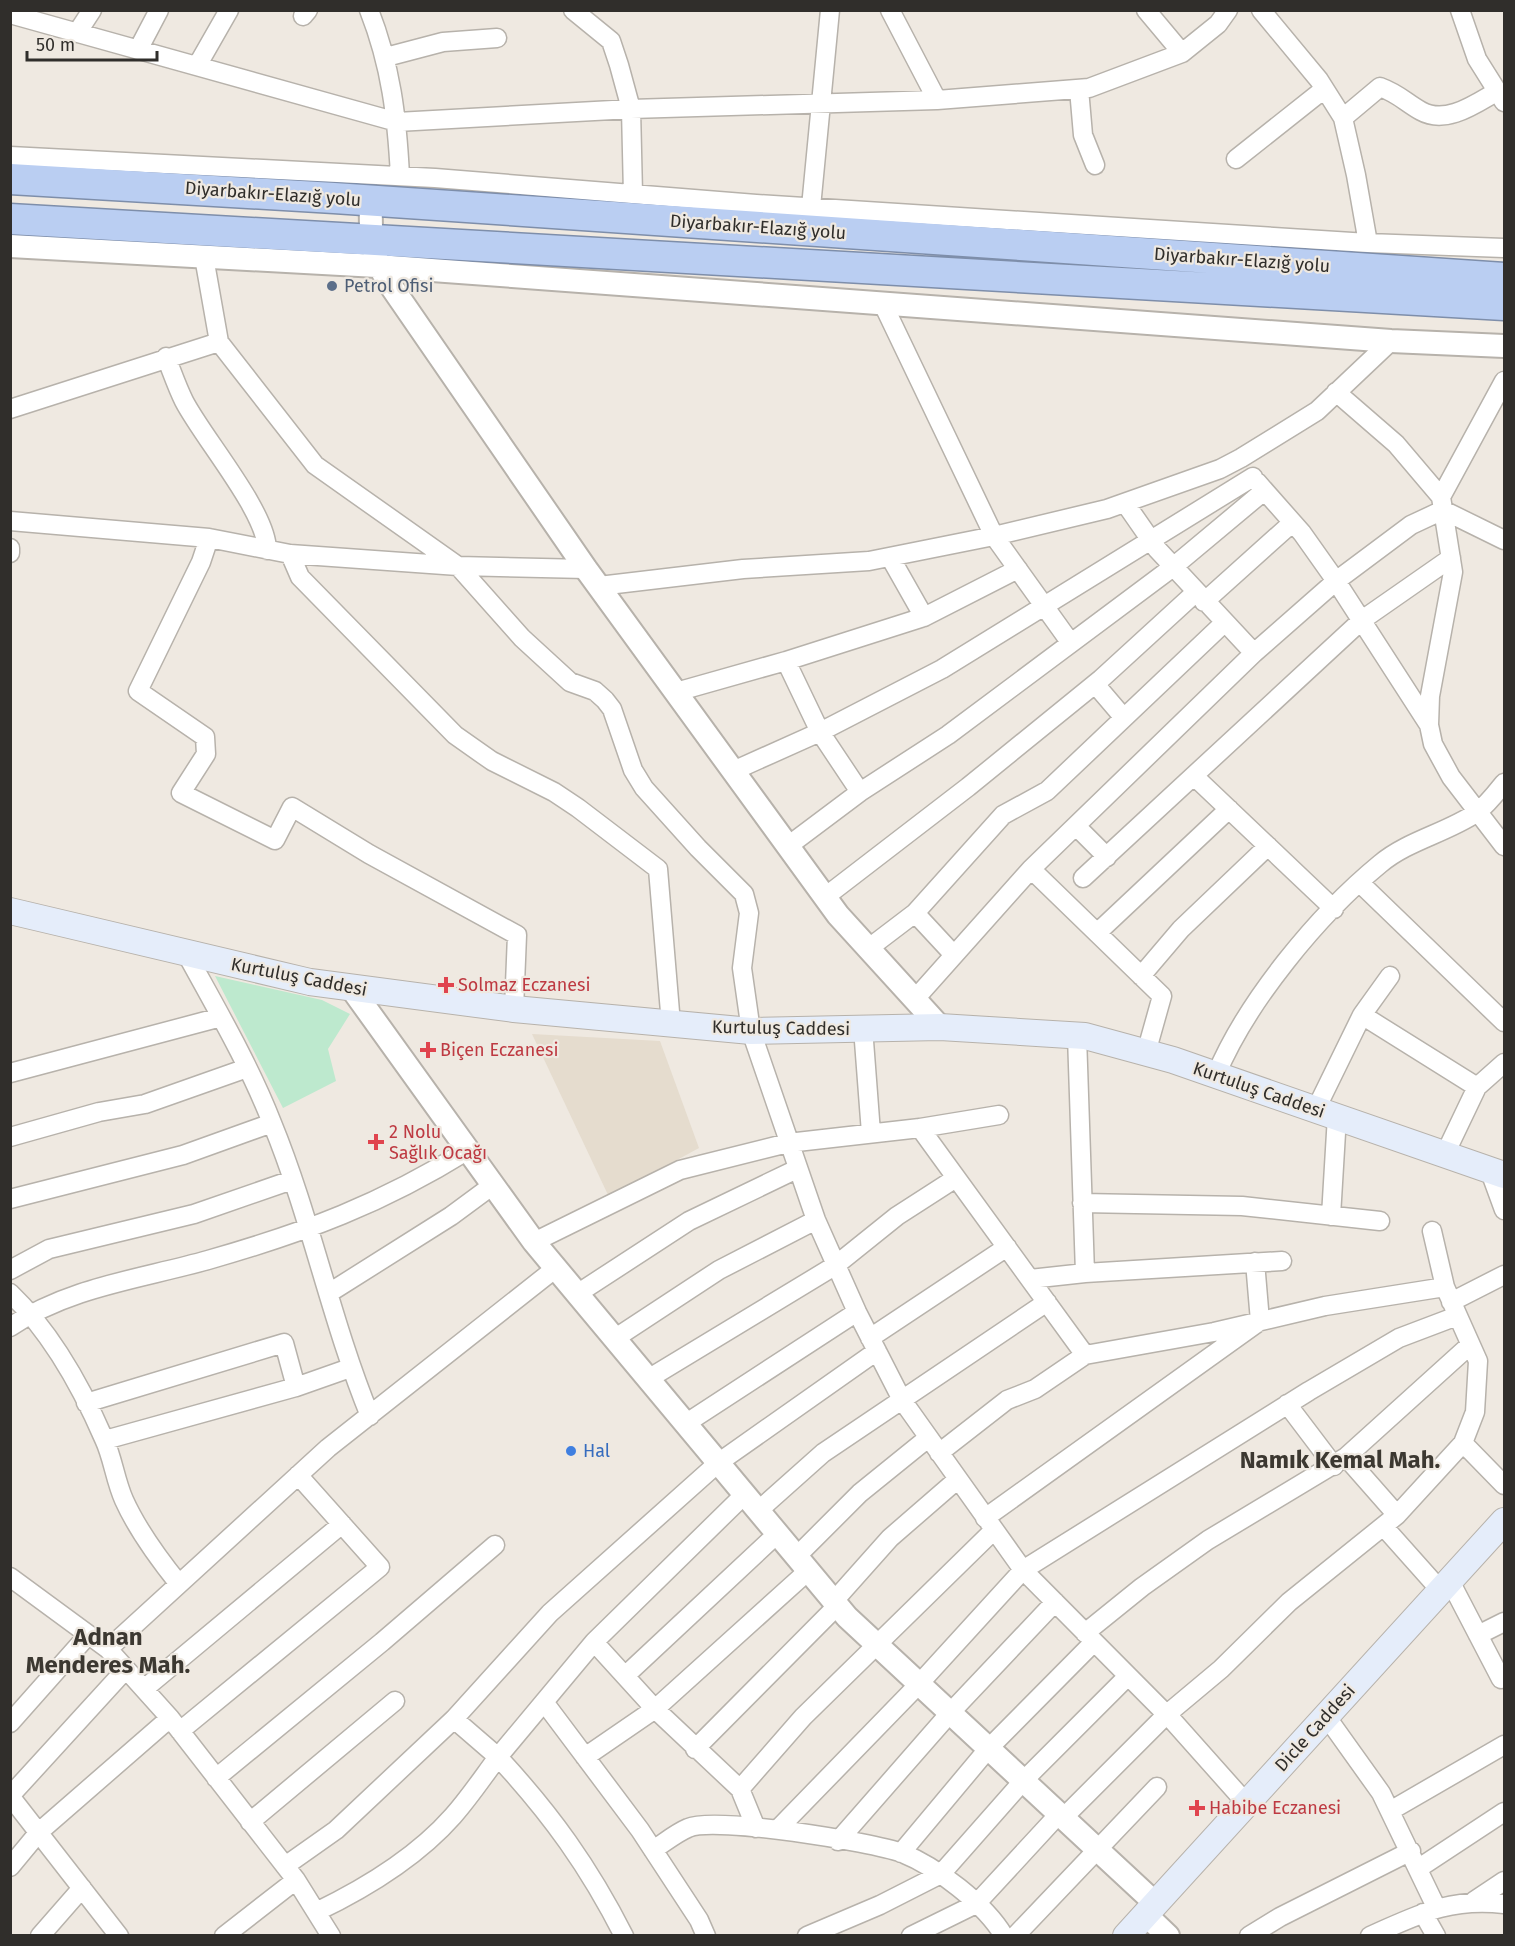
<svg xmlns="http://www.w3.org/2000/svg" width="1515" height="1946" font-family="'Fira Sans',sans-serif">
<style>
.built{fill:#e5dcce}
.green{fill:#bde9ce}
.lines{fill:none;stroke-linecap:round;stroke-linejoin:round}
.minor-casing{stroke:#b7b2ab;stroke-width:21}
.tertiary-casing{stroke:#b7b2ab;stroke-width:26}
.secondary-casing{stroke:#b7b2ab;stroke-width:28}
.trunk-casing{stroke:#7e8eaa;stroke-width:33}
.minor{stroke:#fff;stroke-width:18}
.tertiary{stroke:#fff;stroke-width:22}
.secondary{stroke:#e5edfa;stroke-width:26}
.trunk{stroke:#bacef2;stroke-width:30}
.service-dot{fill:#5c6f8a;stroke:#efe9e1;stroke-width:2}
.health-dot{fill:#e0444e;stroke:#efe9e1;stroke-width:2}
.shop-dot{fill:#3f7fe0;stroke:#efe9e1;stroke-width:2}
.labels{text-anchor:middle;stroke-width:4.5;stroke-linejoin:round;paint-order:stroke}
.street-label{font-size:18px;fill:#302e2b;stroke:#efe9e1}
.service-label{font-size:18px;fill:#4e5e75;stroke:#efe9e1;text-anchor:start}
.health-label{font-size:18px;fill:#be3a42;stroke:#efe9e1;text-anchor:start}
.shop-label{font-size:18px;fill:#366cbe;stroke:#efe9e1;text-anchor:start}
.district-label{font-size:24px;font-weight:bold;fill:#3c3831;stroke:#efe9e1}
</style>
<rect width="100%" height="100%" fill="#efe9e1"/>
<path class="built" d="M532,1034L660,1041L699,1148L609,1197Z"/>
<path class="green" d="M215,976L322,1000L350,1014L328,1049L336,1081L283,1108Z"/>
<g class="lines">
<defs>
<path id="minor" d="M369,10C391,66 397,117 400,176
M573,10L611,41L619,65L631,109L633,194
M890,10L937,100
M1146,10L1182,53
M1261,10L1319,80L1343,118L1356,175L1368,243
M1460,10L1477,59L1504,102
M10,14L397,122L631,109L937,100L1089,88L1182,53L1218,24L1228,10
M303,16L308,10
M77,33L92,10
M138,50L159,10
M386,57L443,42L497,38
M197,66L229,10
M1079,89L1083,135L1095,165
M1343,118L1380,87C1399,94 1405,102 1421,111C1446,125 1475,104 1496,92
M10,156L435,178L756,204L1368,243L1504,248
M1236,159L1323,90
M811,207L830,10
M204,257L219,342L315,465L458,566L522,638L570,682L595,691L605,700L612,709L633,770L644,788L698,848L744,894L749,913L742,968L751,1031L816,1220L857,1312L902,1400L1023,1570L1173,1721L1246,1803
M882,302L994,536L1070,642
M166,357C172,372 177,387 184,401C203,438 267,512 267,550
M1336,392L1396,444L1441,497L1453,572L1430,696L1429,725L1433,744L1451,777L1504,846
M10,409L219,342
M1257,482L1302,533L1336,581L1429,725
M1441,497L1504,381
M1125,503L1157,549L1254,653
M10,521L209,538L290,554L458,566L586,569
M209,538L201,562L138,691L205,737L206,754L181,793L275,840L292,807L369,854L517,935L514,1009
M10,548V553
M290,554L300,577L455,735L492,761L554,792L578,808L658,869L671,1024
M890,557L924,617
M599,586L743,569L869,561L994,536L1107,509L1220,469L1241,458L1317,411L1391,341
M1204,602L1292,523
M786,661L820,732L860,792
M1095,684L1124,718
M676,692L786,661L924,617L1018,569
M733,771L820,732L942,669L1253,477
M1195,777L1334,909
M1076,826L1107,857
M788,846L860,792L948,735L1173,567L1264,491
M1031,869L1162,996L1146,1053
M1083,878L1362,620L1451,558
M1360,883L1504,1022
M825,897L968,787L1101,679L1195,593
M915,913L954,955
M1097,933L1229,809
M869,948L915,913L1003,815L1047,791L1224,623
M186,953C216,1008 249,1064 272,1123C311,1218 331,1321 370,1416
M1141,976L1181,929L1268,846
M915,999L1031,869L1254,653L1336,581L1411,525L1443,510L1504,540
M1362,1015L1390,976
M863,1028L871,1133
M1077,1036L1085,1273L1282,1261
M10,1073L221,1017
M1216,1075C1247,1001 1318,915 1380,864C1407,841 1446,833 1476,813C1487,805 1496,793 1504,783
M1316,1109L1362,1015L1477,1087
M999,1115L920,1128L1085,1355L1214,1332L1325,1306L1445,1287
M10,1137L99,1112L145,1104L247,1068
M1445,1154L1477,1087L1504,1063
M1489,1169L1504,1210
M10,1199L183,1155L272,1123
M1082,1203L1242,1206L1380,1221
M1331,1216L1337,1116
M534,1242L680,1170L788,1143L920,1128
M10,1270L49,1249L194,1214L292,1180
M1030,1279L1085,1273
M10,1293C52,1333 81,1386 104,1439C113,1458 115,1480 124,1500C138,1531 158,1558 179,1584
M329,1293L451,1216L493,1185
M577,1294L689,1221L797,1169
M1451,1302L1504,1275
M10,1327C69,1287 141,1279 208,1260C306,1232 381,1204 468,1150
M870,1338L1007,1247
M614,1339L719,1270L816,1220
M648,1379L836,1265L897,1216L956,1178
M86,1403L284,1343L296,1387
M1287,1404L1334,1466
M685,1424L857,1312
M105,1440L296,1387L350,1368
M1463,1443L1504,1485
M939,1453L1007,1400L1035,1389L1085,1355
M1346,1457L1397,1515
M744,1495L594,1642L655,1709L740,1789L803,1717L994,1530
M758,1511L823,1453L1047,1302
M985,1518L1260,1321L1255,1262
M1384,1527L1441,1591
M796,1557L860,1493L928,1438
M10,1577L108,1649L170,1718L296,1880L331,1936
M1450,1581L1501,1679L1504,1677
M833,1602L890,1538L958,1479
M1085,1633L1142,1587L1208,1540L1346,1457L1470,1345
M1478,1635L1504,1622
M108,1649L328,1448L556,1268
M626,1675L777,1534
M144,1689L342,1524
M544,1702L640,1830L699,1920L706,1936
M1326,1716L1381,1793L1436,1907
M454,1719L498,1757L594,1642
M10,1723L88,1635
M180,1731L380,1567L298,1475
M695,1749L837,1606
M585,1757L655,1709L808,1571
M216,1778L382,1642L495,1545
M740,1789L756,1828
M10,1796L119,1936
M10,1796L126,1669
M1390,1811L1504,1745
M1063,1818L1166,1715L1221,1669L1289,1602L1397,1515L1463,1443L1475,1412L1478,1361L1445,1287L1432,1231
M250,1822L395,1701
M778,1829L919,1684L1023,1570L1309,1391L1399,1338L1457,1316
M838,1841L950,1713L1055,1602
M653,1850C664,1843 676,1833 688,1828C715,1816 872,1842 902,1853C937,1867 985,1904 1004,1936
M901,1853L988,1749L1094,1642
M285,1866L336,1830L454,1719L550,1613L718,1463L877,1351
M10,1867L39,1832L170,1718
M1419,1868L1504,1812
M1474,1901L1504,1881
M316,1912C366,1888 416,1858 453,1816C469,1798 483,1777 498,1757C551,1814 589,1867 624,1936
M1423,1913L1436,1936
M40,1936L82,1888
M224,1936L296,1880
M807,1936L880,1905L941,1874L1023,1781L1128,1676
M911,1936L976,1904L1059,1814
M1015,1936L1157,1787
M1249,1936L1280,1917L1411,1851
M1370,1936C1420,1914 1448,1898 1504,1904"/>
<path id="tertiary" d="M371,200C370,236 370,255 391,286L586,569L838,915L940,1027
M10,246L377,266L1391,341L1504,346
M352,989L534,1242L847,1617L1155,1903
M1145,1914L1168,1936"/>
<path id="secondary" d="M10,911L310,982L514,1009L751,1031L940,1027L1085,1036L1173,1060L1504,1175
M1126,1936L1504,1521"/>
<path id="trunk" d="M10,179L334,198L1504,278
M10,219L1504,305"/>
</defs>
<use href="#minor" class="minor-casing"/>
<use href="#tertiary" class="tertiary-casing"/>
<use href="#secondary" class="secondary-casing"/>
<use href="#trunk" class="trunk-casing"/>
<use href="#minor" class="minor"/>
<use href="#tertiary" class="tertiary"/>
<use href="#secondary" class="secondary"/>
<use href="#trunk" class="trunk"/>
</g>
<circle class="service-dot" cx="332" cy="286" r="6"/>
<g class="health-dot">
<path d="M443 976h6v6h6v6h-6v6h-6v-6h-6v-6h6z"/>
<path d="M425 1041h6v6h6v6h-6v6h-6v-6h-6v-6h6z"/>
<path d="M373 1133h6v6h6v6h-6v6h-6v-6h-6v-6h6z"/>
<path d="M1194 1799h6v6h6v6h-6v6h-6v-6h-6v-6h6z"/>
</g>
<circle class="shop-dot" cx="571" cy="1451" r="6"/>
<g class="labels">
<g class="street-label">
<text transform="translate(273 194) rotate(4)" y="6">Diyarbakır-Elazığ yolu</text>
<text transform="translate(758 227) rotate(4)" y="6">Diyarbakır-Elazığ yolu</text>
<text transform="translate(1242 260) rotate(4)" y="6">Diyarbakır-Elazığ yolu</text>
<text transform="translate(299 977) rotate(11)" y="6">Kurtuluş Caddesi</text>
<text transform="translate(781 1028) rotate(1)" y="6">Kurtuluş Caddesi</text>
<text transform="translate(1259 1090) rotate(19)" y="6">Kurtuluş Caddesi</text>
<text transform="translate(1315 1728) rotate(-48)" y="6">Dicle Caddesi</text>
</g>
<g class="service-label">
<text x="344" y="292">Petrol Ofisi</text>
</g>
<g class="health-label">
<text x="458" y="991">Solmaz Eczanesi</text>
<text x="440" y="1056">Biçen Eczanesi</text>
<text x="389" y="1138">2 Nolu<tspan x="389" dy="21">Sağlık Ocağı</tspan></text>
<text x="1209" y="1814">Habibe Eczanesi</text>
</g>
<g class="shop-label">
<text x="583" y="1457">Hal</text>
</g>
<g class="district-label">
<text x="1340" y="1468">Namık Kemal Mah.</text>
<text x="108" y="1645">Adnan<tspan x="108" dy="28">Menderes Mah.</tspan></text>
</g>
</g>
<rect width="1515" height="1946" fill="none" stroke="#302e2b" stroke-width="24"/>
<path d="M27 51v9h130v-9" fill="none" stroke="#302e2b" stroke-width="3"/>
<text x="36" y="51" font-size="18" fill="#302e2b" stroke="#efe9e1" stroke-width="4.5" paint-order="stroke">50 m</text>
</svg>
